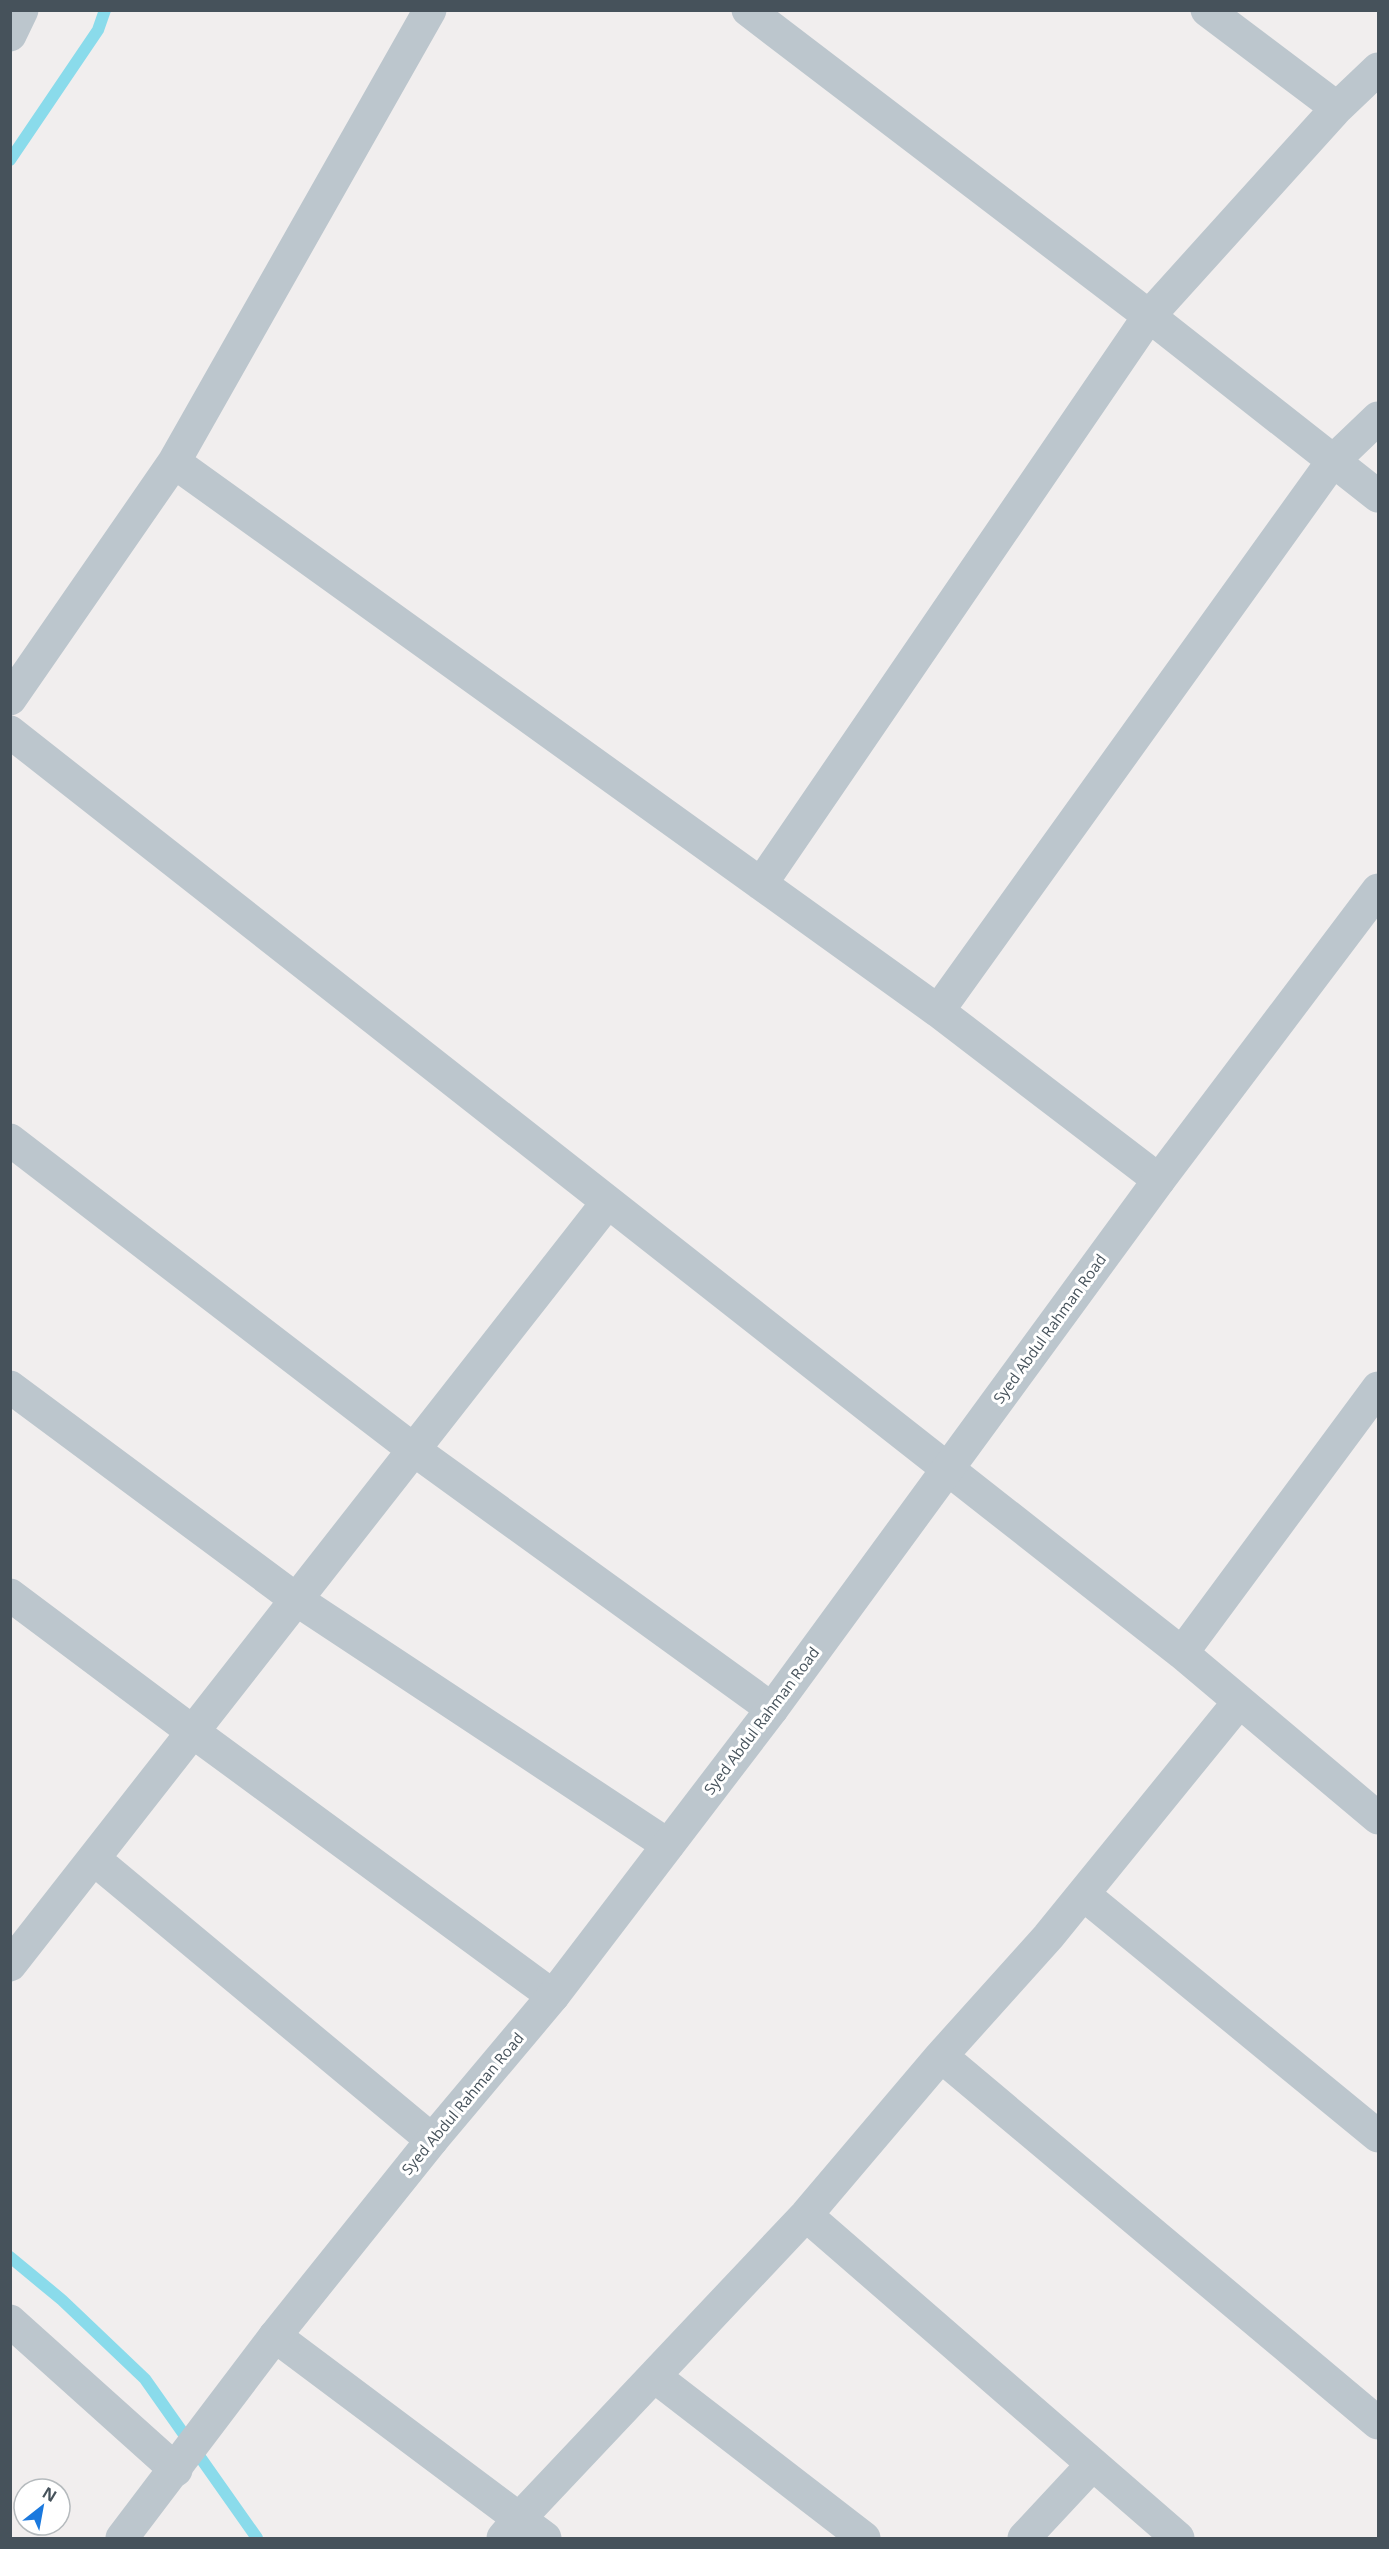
<svg xmlns="http://www.w3.org/2000/svg" width="1389" height="2549" font-family="'Open Sans',sans-serif">
<style>
.lines{fill:none;stroke-linecap:round;stroke-linejoin:round}
.stream{stroke:#8adbeb;stroke-width:12}
.minor{stroke:#bcc6cd;stroke-width:33}
.tertiary{stroke:#bcc6cd;stroke-width:33}
.labels{text-anchor:middle;stroke-width:6;stroke-linejoin:round;paint-order:stroke}
.street-label{font-size:15px;fill:#46525b;stroke:#fff}
</style>
<rect width="100%" height="100%" fill="#f1eeee"/>
<g class="lines">
<path class="stream" d="M10,160L98,30L105,10
M10,2257L62,2300L145,2379L257,2538"/>
<path class="minor" d="M748,10L1149,316L1378,496
M1207,10L1337,108
M10,35L22,10
M174,462L938,1011L1159,1180
M10,699L174,462L430,10
M10,732L1182,1653L1378,1818
M761,884L1149,316L1337,108L1378,69
M938,1011L1332,462L1378,418
M10,1140L414,1450L772,1709
M10,1387L297,1600L668,1845
M10,1595L193,1732L553,1996
M1182,1653L1378,1388
M94,1859L432,2140
M1083,1894L1378,2136
M10,1965L607,1203
M941,2056L1378,2423
M806,2215L1178,2538
M10,2321L176,2470
M275,2336L545,2538
M654,2376L864,2538
M503,2538L519,2519L806,2215L941,2056L1048,1937L1239,1702
M1024,2538L1093,2464"/>
<path class="tertiary" d="M122,2538L275,2336L432,2140L553,1996L772,1709L1159,1180L1378,890"/>
</g>
<g class="labels">
<g class="street-label">
<text transform="translate(1050 1329) rotate(-54)" y="5">Syed Abdul Rahman Road</text>
<text transform="translate(762 1721) rotate(-53)" y="5">Syed Abdul Rahman Road</text>
<text transform="translate(463 2104) rotate(-50)" y="5">Syed Abdul Rahman Road</text>
</g>
</g>
<rect width="1389" height="2549" fill="none" stroke="#46525b" stroke-width="24"/>
<g transform="translate(42 2507) rotate(31)"><circle r="28" fill="#ffffff" stroke="#b5babd" stroke-width="1.5"/>
<path d="M0-4.5L10 22L0 15L-10 22Z" fill="#1b79de"/>
<text y="-9" font-size="16" font-weight="bold" text-anchor="middle" fill="#46525b">N</text>
</g>
</svg>
